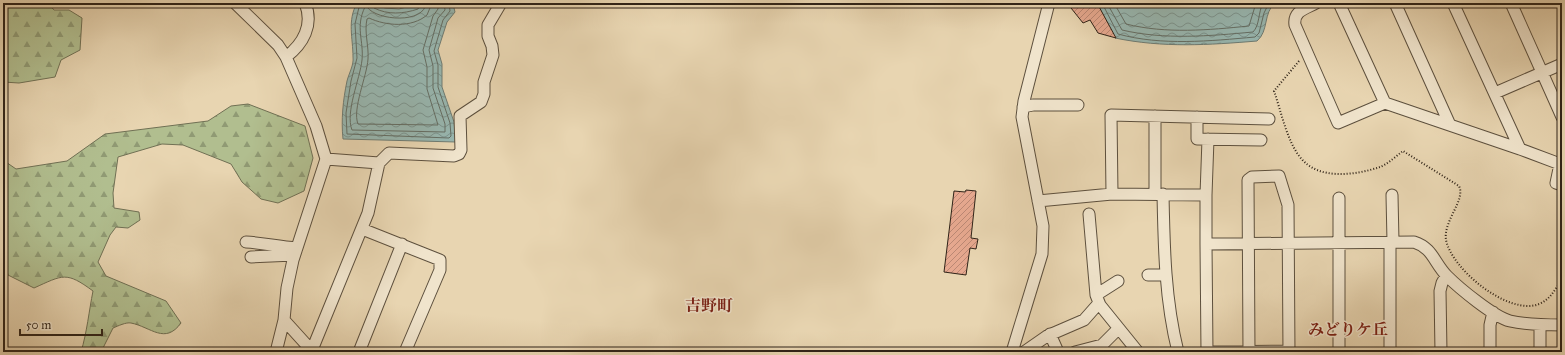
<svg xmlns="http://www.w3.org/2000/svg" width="1565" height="355" font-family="'IM FELL Great Primer','Noto Serif JP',serif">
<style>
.forest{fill:url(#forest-firs);stroke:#707054}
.water{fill:url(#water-waves);stroke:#6e7c74}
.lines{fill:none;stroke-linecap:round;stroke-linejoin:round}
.shore{stroke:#646e65;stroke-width:1}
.building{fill:url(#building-hatch);stroke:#2f2318}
.minor-casing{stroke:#5d503e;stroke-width:13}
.path{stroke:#2f2318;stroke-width:2;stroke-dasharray:1 2;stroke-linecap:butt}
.minor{stroke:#f0e4cc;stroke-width:11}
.labels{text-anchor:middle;stroke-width:3;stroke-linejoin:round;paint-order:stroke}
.quarter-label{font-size:16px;font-weight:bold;fill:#7a1f14;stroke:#f0e4cc}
</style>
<defs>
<pattern id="forest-firs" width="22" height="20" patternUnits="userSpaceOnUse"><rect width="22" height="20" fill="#b1be8f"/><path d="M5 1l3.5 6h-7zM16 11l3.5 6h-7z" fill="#909a74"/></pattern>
<pattern id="water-waves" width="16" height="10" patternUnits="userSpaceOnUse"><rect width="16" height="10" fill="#98b8b2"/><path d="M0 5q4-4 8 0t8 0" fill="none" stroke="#7c9590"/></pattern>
<pattern id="building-hatch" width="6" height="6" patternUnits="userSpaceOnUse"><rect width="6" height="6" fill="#e6a88f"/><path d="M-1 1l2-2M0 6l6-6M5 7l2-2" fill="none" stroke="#bb8874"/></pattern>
</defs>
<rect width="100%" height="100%" fill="#e8d5b1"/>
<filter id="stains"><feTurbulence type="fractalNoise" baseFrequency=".005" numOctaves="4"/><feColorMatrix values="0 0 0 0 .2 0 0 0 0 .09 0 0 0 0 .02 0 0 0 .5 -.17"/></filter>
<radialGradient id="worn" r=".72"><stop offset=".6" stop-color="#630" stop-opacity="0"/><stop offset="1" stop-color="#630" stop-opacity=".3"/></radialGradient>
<path class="forest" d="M3,3H48L54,10H69L82,18L80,50L61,60L55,77L19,83L3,82Z
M248,104L305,126L313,158L304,191L278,203L261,199L242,182L231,164L183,145L162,144L118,157L113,193L114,208L139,212L140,220L128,228L116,227L110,235L98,262L106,276L166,301L181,323C165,345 151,327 131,323C126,322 118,326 113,328L101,352H81C87,332 89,311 93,291C66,271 63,275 34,288L8,275L3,251V160L16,169L67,161L105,134L208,121L231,106Z"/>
<path class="water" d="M357,3H374L385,8L399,9L421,3L453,4L455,12L447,22L438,50L442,64V87L454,122L456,142L343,139C341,120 343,100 347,81C349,73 354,65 353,57C353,38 347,21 357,3Z
M1097,3H1275C1263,13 1269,31 1257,41C1209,45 1163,48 1115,38Z"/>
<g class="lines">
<path class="shore" d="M360,3L355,24L357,58L351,81L346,113L347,134L449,138L451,136L450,123L438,87V65L434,51L443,20L450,11L449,3
M373,3L374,8C388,15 403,14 418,9L421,3
M426,3C425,24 377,21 367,7H365C355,27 364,41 362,60C360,79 345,112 352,130L445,132V124L433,88V66L429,50L438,18L445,10L444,3
M432,3L427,15C412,28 386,26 369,18L367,19C364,32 369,46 368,59C367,76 352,109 358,124L438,125L427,89V67L423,50L433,16L438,9V3
M1102,3L1118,34C1162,46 1210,41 1255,37L1259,33L1264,13L1269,3
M1107,3L1122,30C1164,40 1210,36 1253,32C1260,25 1258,12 1263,3
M1114,3L1126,24C1166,34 1209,30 1249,26L1256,3"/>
</g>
<path class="building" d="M1067,3H1097L1116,38L1098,33L1090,20L1083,23Z
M966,190L976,191L971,238L978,239L976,249L970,248L966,275L944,272L954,191L965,192Z"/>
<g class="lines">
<defs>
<path id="minor" d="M235,3L278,45L286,57L316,126L326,159L293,260L287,288L284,320L276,352
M1316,3C1305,9 1293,11 1295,25L1338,123L1385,103L1520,149L1560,164L1556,183L1562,185
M1339,3L1385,103
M1395,3L1450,125
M1453,3L1520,149
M1511,3L1562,117
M286,57C303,44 314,25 305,3
M1495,93L1562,64
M1023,107L1033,105H1078
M1197,117V139L1261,140
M326,159L379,163L389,153L454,156L459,154L461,150L460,116L481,102L484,94V82L493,55L492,46L488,36V25L501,3
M1112,194L1111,115L1269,119
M1155,194V116
M1163,194C1164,248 1165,300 1178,352
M1206,195L1208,139
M1392,195L1393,242
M1038,201L1112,194L1206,195V244L1414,242C1433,248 1434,263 1447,276C1459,288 1494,317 1510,321C1527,325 1545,325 1562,325
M1089,214L1096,295L1100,305L1138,352
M362,229L440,260V270L405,352
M246,242C264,243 279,247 297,248
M1390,242V352
M1206,244L1207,352
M251,257L294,255
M1148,275H1165
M1096,295L1118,281
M284,320L313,352
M1540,325V352
M1050,334L1058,352
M312,350L368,213L379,163
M359,352L402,244
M1012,352L1042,254L1043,226L1022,117L1024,101L1049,3
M1024,352L1047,336L1084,320L1099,303
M1075,352L1102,345L1118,329
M1205,352L1289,351
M1249,352L1248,180L1252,177L1279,176L1288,205L1289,352
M1339,352V198
M1441,352L1440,291L1442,283L1446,276
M1490,352V325L1493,312"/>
</defs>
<use href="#minor" class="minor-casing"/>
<path class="path" d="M1299,61L1274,91C1281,111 1287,141 1300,157C1318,181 1356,175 1380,167C1388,164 1396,156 1403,151L1459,186C1466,200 1443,221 1446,240C1452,270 1509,316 1539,304C1550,300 1555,289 1562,280"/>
<use href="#minor" class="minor"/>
</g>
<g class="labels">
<g class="quarter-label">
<text x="709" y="311">吉野町</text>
<text x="1348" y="335">みどりケ丘</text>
</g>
</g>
<rect width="1565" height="355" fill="none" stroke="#e8d5b1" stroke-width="16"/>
<rect x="4" y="4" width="1557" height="347" fill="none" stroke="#2f2318" stroke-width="2"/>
<rect x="8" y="8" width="1549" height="339" fill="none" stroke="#2f2318"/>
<path d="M20 329v6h82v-6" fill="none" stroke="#2f2318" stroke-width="2"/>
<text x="26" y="329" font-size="12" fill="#2f2318" stroke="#f0e4cc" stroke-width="3" paint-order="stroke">50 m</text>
<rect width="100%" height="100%" filter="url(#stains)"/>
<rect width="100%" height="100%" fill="url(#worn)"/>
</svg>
